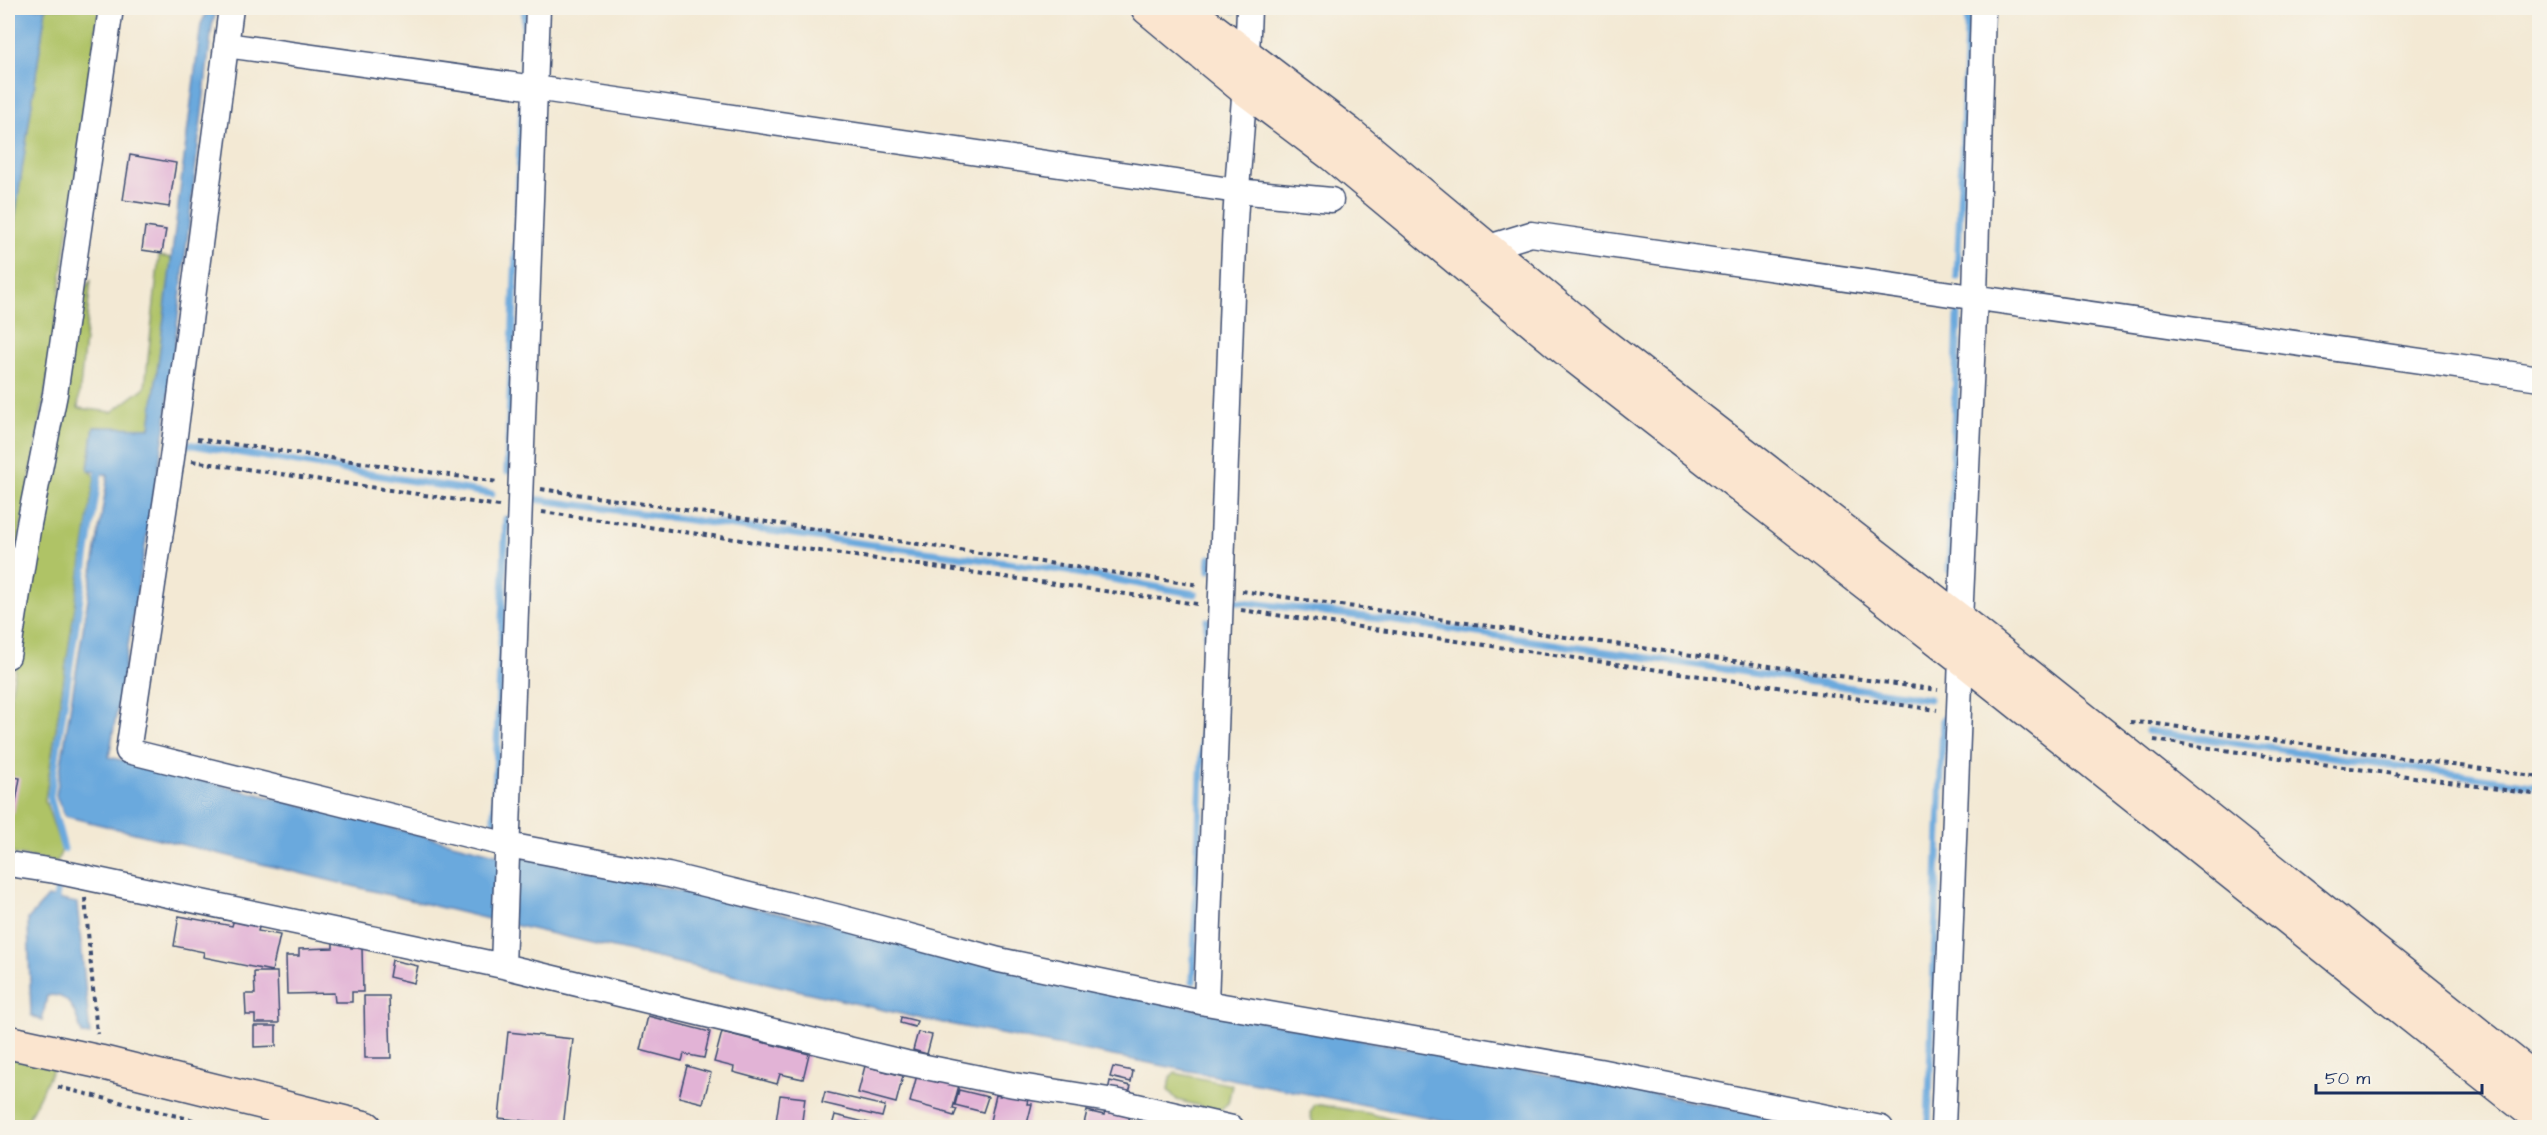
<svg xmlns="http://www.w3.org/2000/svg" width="2547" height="1135" font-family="'Architects Daughter',sans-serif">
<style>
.green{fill:#afc366;stroke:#657962;stroke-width:1.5}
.water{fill:#6ba9dd;stroke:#436c9e;stroke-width:1.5}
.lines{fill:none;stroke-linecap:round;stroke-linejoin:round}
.stream{stroke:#6ba9dd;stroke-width:7}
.building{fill:#e2b3d6}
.street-casing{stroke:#3b4b70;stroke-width:27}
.secondary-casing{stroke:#3b4b70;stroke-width:36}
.path{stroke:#3b4b70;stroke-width:4;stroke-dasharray:4.5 4.5;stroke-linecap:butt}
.street{stroke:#fff;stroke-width:24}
.secondary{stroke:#fbe5cf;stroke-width:33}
</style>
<rect width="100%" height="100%" fill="#f7f3e8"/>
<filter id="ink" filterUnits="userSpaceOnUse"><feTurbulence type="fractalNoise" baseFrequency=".0167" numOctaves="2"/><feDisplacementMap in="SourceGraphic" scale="12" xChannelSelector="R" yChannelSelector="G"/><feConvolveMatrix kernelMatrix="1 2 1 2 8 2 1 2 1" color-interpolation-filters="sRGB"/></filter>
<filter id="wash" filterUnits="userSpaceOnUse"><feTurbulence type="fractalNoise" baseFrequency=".008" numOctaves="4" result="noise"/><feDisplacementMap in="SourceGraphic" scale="24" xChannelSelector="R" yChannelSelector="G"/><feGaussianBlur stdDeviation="1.35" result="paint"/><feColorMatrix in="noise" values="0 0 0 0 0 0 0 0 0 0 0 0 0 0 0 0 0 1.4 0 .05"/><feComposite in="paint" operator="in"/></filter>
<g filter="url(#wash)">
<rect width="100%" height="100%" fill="#f3e9d4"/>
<path class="green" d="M46,8H99L46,389L8,599V265Z
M159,256L172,258L150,428L94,427L88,469L95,476L45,800L62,850L57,862L8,853V712L77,301L91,279L78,408L112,412L145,387Z
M8,1058L55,1065L24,1127L8,1128Z
M1175,1073L1232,1085L1228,1103L1219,1111L1177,1100L1168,1090L1170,1078Z
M1315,1104L1372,1114L1419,1127H1314L1310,1113Z"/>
<path class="water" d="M8,8H46L8,265Z
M209,8H217L212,26L165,429L109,757L496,854L516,863L523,857L837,926L1192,1008L1827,1127H1478L923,1019L488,919L65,816L56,796L108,475L88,470L94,427L150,428L201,24Z
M48,897L77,903L90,1035L82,1034C77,1016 70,991 47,996L42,1021L31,1015L28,919Z"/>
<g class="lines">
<path class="stream" d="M1234,10V8
M523,69L525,8
M1957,277L1968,8
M187,444L492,494
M507,471L522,105
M534,499L1067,571L1195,594
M1209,570L1210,558
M1949,570L1958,315
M1236,601L1382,619L1929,699
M2148,731L2540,786
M494,820L506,519
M64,849L50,797L100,466L102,465
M56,899L59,880
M1193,981L1207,621
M1928,1125L1943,719"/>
</g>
<g id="blocks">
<path class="building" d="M130,155L176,163L169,207L123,200Z
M145,227L166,230L162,253L142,250Z
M8,776L20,778L14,813L8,812Z
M179,916L232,926L234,919L260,924L258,931L280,935L272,971L203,957L204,952L174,946Z
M351,942V948H362L363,992H352V1002H335L334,993L287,994L286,956H299V949L333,948V943Z
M392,960L418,966L414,983L389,977Z
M254,972H277L279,1023H255V1015H246L245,994H255Z
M364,996H389L391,1058H365Z
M648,1016L710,1032L704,1058L684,1054L682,1061L640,1050Z
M901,1017L917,1021L915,1027L900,1023Z
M254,1026H276V1046L254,1047Z
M508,1032L573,1039L563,1128H544V1123L499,1118Z
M722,1032L809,1054L803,1079L780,1074L777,1084L733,1072L734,1067L714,1062Z
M918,1032L932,1035L927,1054L913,1050Z
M687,1066L711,1073L703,1103L679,1097Z
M865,1066L903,1076L896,1103L858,1093Z
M1113,1067L1133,1071L1131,1082L1110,1077Z
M917,1075L959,1085L953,1108L957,1109L954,1116L947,1114V1112L910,1102Z
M1110,1081L1131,1086L1128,1096L1108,1091Z
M959,1090L988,1097L983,1112L955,1105Z
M825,1092L885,1106L882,1117L822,1103Z
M1000,1093L1028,1099L1027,1104H1032L1026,1128L990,1121L996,1095L1000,1096Z
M780,1095L805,1098L801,1128H775Z
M1105,1109L1130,1115L1127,1128H1083L1087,1111L1104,1115Z
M835,1115L885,1127V1128L832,1126Z
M498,1121L523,1123L522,1128H498Z"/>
</g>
</g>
<g filter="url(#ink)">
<use href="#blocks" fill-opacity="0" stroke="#3b4b70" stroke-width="1.5"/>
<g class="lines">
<defs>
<path id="street" d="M231,8L172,458L128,751L508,845L668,875L839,917L999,960L1206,1003L1599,1071L1881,1128
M226,45L535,88L1237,191L1331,200
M1486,248L1531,234L2540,378
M1960,621L1975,296L1983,8
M8,656L29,524L55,394L111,8
M8,864L55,871L503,966L906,1063L1014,1085L1115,1101L1232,1128
M503,966L538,8
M1206,1003C1215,742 1224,482 1235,222C1239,150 1247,79 1249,8
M1943,1128L1961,657"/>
<path id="secondary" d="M1148,8L1243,87L1332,154L1577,358L1961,657L2540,1118
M1184,8L1348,133L1593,337L1960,621L2540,1084
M8,1042L100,1062L366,1128"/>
</defs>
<use href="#street" class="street-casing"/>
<use href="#secondary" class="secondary-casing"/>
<path class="path" d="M197,439L498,482
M192,461L499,506
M541,489L1199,585
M542,512L1197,604
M1242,591L1938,690
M1241,610L1937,710
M2130,722L2150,723L2540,777
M2154,740L2540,795
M85,898L97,1034
M58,1087L226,1128"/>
<use href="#street" class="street"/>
<use href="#secondary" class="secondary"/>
</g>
</g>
<rect width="2547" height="1135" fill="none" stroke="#f7f3e8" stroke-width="30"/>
<path d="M2316 1084v9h166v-9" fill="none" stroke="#1b2f5e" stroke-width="3"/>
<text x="2325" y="1084" font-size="18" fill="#1b2f5e" stroke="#f7f3e8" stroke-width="4.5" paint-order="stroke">50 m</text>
</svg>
